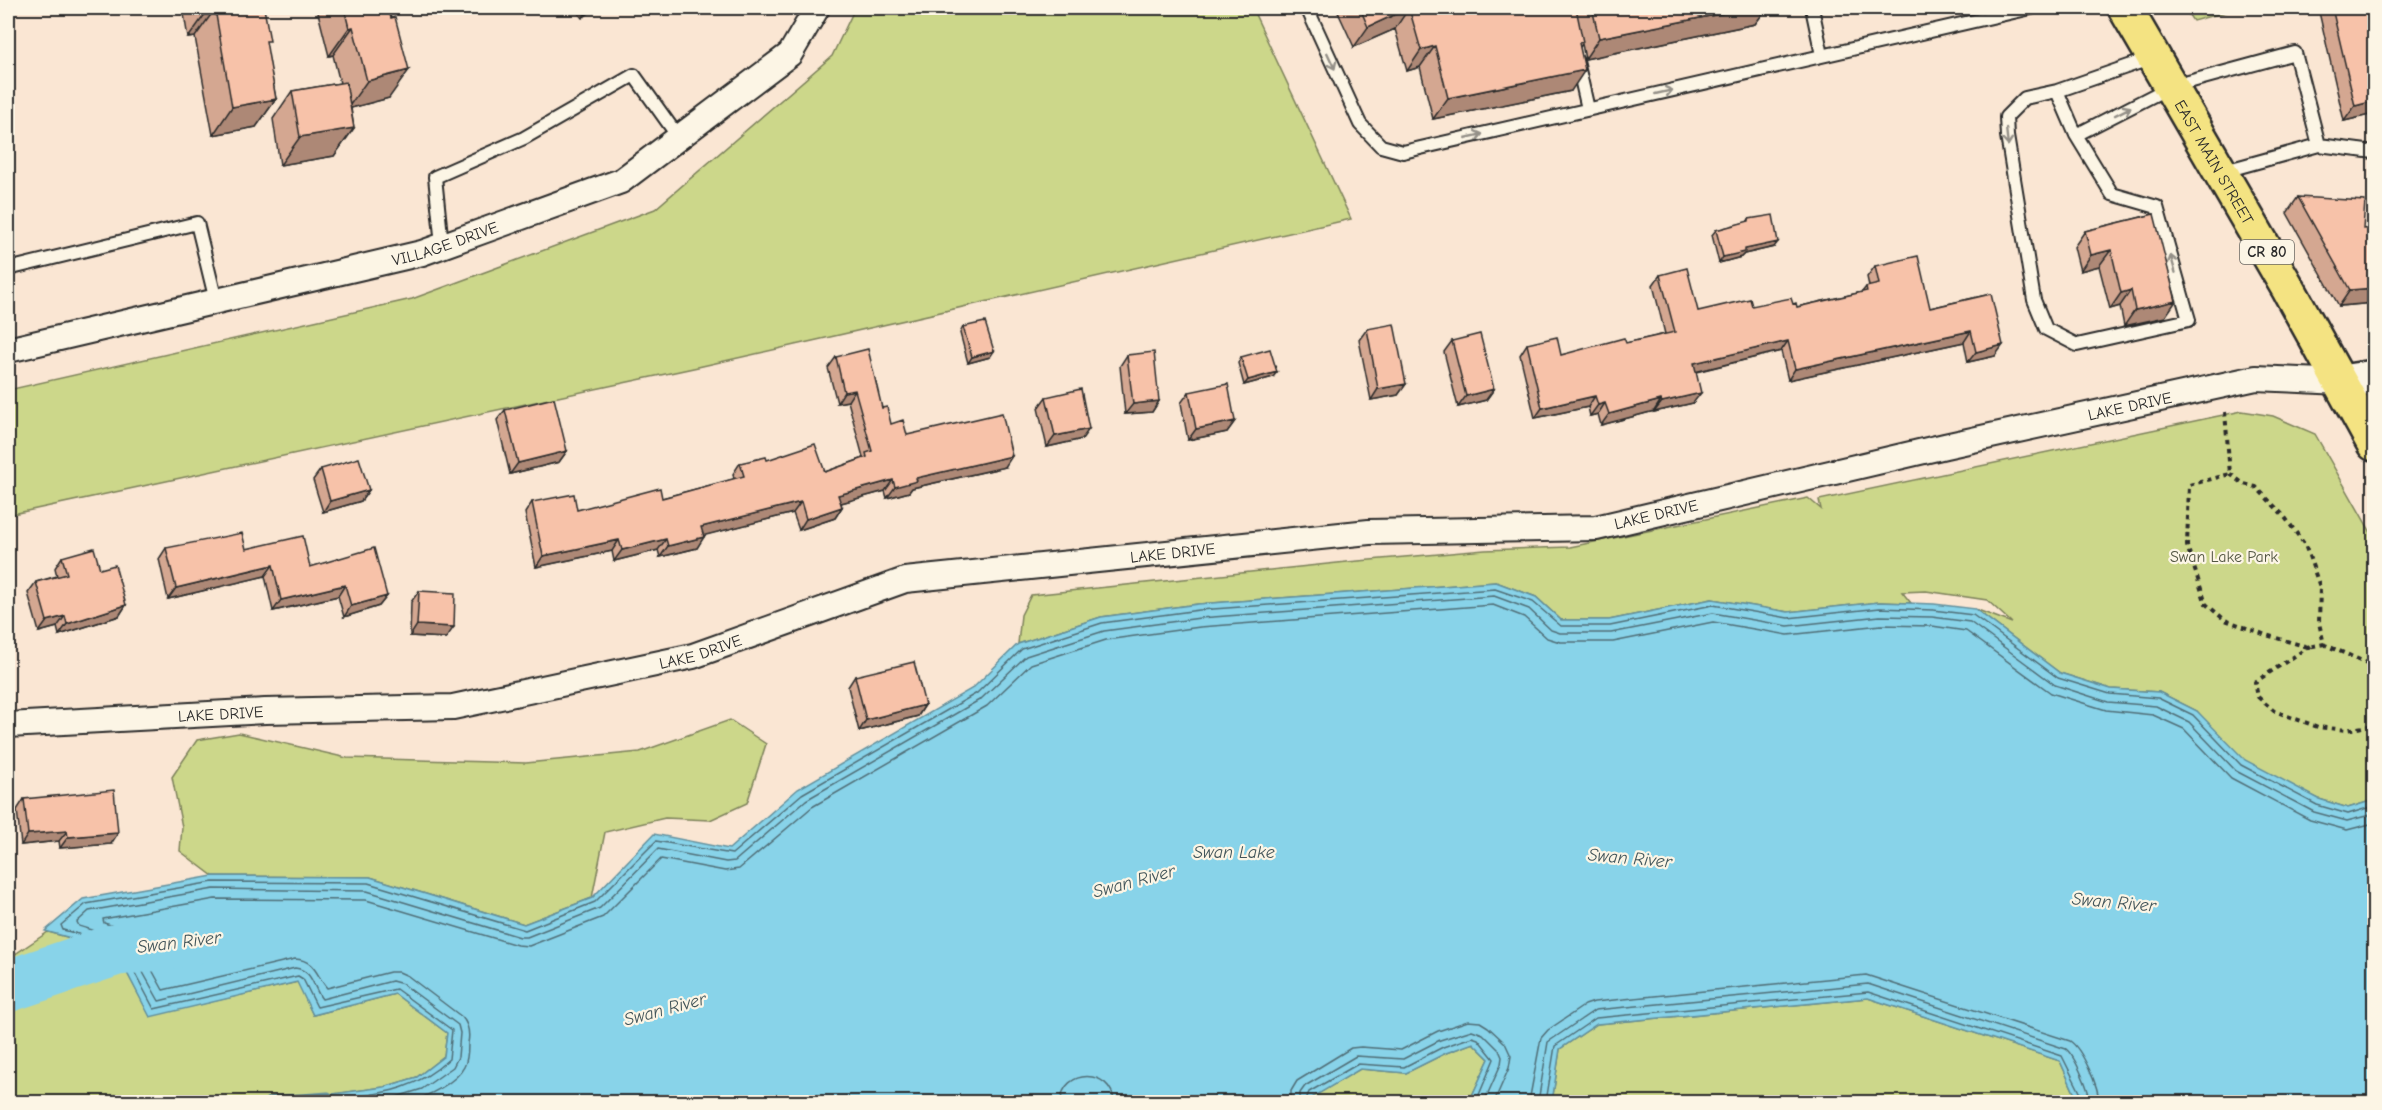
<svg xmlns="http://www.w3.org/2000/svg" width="2382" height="1110" font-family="'Comic Neue',sans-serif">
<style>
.green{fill:#ccd78a;stroke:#7c815a;stroke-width:1.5}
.water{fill:#88d3e9;stroke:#63909d;stroke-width:1.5}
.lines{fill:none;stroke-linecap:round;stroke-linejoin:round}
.shore{stroke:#506e77;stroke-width:1.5}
.stream{stroke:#63909d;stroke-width:9}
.river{stroke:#88d3e9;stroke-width:52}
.service-casing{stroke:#2b2b2b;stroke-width:16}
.minor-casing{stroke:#2b2b2b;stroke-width:28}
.secondary-casing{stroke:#2b2b2b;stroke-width:38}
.primary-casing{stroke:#2b2b2b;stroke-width:38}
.path{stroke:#2b2b2b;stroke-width:4;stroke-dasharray:4.5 4.5;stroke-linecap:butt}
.service{stroke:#fcf5e5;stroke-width:12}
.minor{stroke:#fcf5e5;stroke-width:24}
.secondary{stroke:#fcf5e5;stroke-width:33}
.primary{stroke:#f4e382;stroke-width:33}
.wall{fill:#d4a791;stroke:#2b2b2b;stroke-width:1.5}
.shaded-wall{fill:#ad8876;stroke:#2b2b2b;stroke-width:1.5}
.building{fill:#f7c2a9;stroke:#2b2b2b;stroke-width:1.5}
.oneway{stroke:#949088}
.labels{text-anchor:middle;stroke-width:4.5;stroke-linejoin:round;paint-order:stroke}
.shield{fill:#fcf5e5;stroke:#6a6863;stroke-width:1.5}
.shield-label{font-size:15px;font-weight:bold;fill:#2b2b2b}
.street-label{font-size:16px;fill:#2b2b2b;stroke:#fcf5e5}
.park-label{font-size:16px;fill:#535643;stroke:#fcf5e5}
.water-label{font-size:18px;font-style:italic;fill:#42555a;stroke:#fcf5e5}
</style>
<rect width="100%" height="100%" fill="#fae6d3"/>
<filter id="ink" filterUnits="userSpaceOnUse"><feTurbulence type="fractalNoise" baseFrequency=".0167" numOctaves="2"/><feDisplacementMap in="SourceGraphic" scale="12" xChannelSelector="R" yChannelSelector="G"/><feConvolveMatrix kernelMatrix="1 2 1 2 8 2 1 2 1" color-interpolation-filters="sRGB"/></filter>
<g filter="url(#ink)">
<path class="green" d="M855,8H1252L1351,219L698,367L8,515V390L412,299L655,209L832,56Z
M2184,8H2240L2193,21Z
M2242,411L2273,416L2315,434L2374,538V800L2348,808L2319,799L2242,763L2197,711L2159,692L2111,689L2060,673L1975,609L2012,623L1987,600L1926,591L1902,592L1911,603L1880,602L1788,612L1712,599L1609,620H1561L1536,597L1496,582L1198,604L1101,617L1018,644L1021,615L1031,595L1347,562L1485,550L1570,547L1808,498L1821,509L1819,500Z
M730,720L766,744L747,803L710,820L665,818L605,832L592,898L524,924L370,877L213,876L180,851L182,827L172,777L197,740L239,733L347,758L526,763L640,752Z
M48,932L115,950L150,1016L298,982L313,1015L395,994L447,1033L444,1056L417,1077L384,1087L320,1096L341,1102H8V959Z
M1868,998L2060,1061L2077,1099L2075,1102H1552L1560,1049L1597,1024Z
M1473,1043L1489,1059L1469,1102H1314L1312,1097L1360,1069L1406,1073L1446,1053Z"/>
<path class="water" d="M1496,582L1536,597L1561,620H1609L1712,599L1788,612L1880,602L1934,604L1975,609L2060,673L2111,689L2159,692L2197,711L2245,760L2319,799L2348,808L2374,800V1102H2075L2077,1099L2060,1061L1868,998L1597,1024L1560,1049L1552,1102H1469L1489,1059L1473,1043L1446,1053L1406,1073L1360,1069L1313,1097L1314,1102H1096L1087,1098L1080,1102H341L318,1096L384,1087L417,1077L444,1056L447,1033L395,994L313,1015L297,982L150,1017L115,950L45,931L83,899L213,876L370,877L524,924L592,898L654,834L729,849L798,789L973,688L1018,644L1101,617L1198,604Z"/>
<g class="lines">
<path class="shore" d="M337,1102L340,1099C383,1093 415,1091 449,1059L452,1030L396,989L317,1007L303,979L298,976L154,1009L120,945L63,930L61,925L86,904L213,882L368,883L525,930L595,902L656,841L732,854L802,794L977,693L1022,649L1102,623L1199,610L1495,589L1533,602L1561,626H1610L1713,605L1788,618L1880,608L1933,610L1973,615L2058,678L2110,694L2158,698L2193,715L2241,765L2317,805L2348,814L2374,806
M370,1102L387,1100L422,1089L453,1067L458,1057L460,1033L458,1025L403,984L392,981L322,999C313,988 313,970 295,968L159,1001L125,940L79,926L77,922L89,911L214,889L367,891L520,937H527L600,908L658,849L726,862L735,861L806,800L981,699L1026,656L1104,631L1200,618L1494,596L1529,609L1551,630L1560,633H1611L1713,613L1788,626L1880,616L1932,617L1970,622L2055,685L2108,702L2156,706L2189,722L2236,771L2314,812L2347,821L2374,814
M409,1102C426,1097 456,1083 464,1067C468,1060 468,1051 468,1043C470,1033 469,1025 462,1017L408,976L399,972H390L327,988C316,975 315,960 295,959L163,990L133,935L124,929L104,923L103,919L215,899L366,900L517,945L529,946L603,917L661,859L725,871L739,869L812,807L987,706L1031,664L1106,640L1200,627L1493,605L1524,617L1547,638L1560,642H1613L1713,622L1788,635L1881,625L1932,626L1966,631L2051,693L2106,710L2153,715L2184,729L2231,778L2310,820L2347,830L2374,823
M1061,1102C1062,1068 1112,1068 1114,1102
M1291,1102V1091L1297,1081L1351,1048L1361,1047L1401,1050L1438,1031L1468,1021L1480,1022L1488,1027L1505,1043L1511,1056L1509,1068L1494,1102
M1300,1102V1093L1305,1086L1356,1056L1403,1059L1440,1040L1472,1030L1483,1034L1499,1050L1502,1057L1501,1064L1484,1102
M1308,1102L1307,1097L1309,1092L1358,1064L1404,1067L1443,1047L1472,1037L1478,1039L1494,1059L1476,1102
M1529,1102L1541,1038L1548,1030L1585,1005L1594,1002L1866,975L2070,1041C2082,1049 2099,1087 2099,1102
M1538,1102L1548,1042L1595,1010L1868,984L2066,1049C2075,1056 2090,1091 2090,1102
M1546,1102L1555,1046L1596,1018L1868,992L2062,1056L2082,1096V1102"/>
<path class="stream" d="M268,1102L273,1100L328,1096"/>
<path class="river" d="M8,986L115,950L188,941"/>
<defs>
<path id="service" d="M1307,8L1360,124L1381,146L1403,152L2031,8
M1812,8L1822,55
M1577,61L1588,109
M2057,91L2076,135L2112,194L2157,207L2189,320L2077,345L2046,329L2034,300L2007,136L2006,117L2025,98L2057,91L2152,58
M2076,135L2170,87L2295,53L2319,145L2221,172
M2319,145L2374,152
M442,245L435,177L524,138L634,75L679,138
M8,269L197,223L216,301"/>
<g id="minor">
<path id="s1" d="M8,350L422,253L621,181L790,54L817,8"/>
<path id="s2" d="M8,725L265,711L453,707L693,656L905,580L1369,532L1596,528L1945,446L2256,378L2341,382"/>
</g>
<path id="secondary" d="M2341,382L2374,377"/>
<g id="primary">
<path id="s3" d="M2125,8L2289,290L2374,444"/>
</g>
</defs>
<use href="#service" class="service-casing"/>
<use href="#minor" class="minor-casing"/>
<use href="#secondary" class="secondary-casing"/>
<use href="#primary" class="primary-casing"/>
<path class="path" d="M2225,412L2230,474
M2230,474L2244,484L2256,487L2284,516L2305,545L2320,587L2319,623L2324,644L2308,647L2266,635L2225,620L2206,604L2187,546L2189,485Z
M2323,644L2374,666
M2310,646L2255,682L2258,697L2274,711L2318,727L2346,730L2374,725"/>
<use href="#service" class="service"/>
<use href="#minor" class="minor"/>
<use href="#secondary" class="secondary"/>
<use href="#primary" class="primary"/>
</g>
<path class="wall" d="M183,8H264L266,46L276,99L256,127L213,135L195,37L188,38Z
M318,8H388L389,98L351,108L354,128L334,156L280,165L273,119L292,91L340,83L333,55L329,56L317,9Z
M574,8H596L582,18Z
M1336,8H1767L1755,24L1585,59L1582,44L1580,47L1571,91L1433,119L1420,67L1407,71L1395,29L1354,47Z
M2322,8H2374V114L2344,121L2319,12Z
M2298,197L2363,229L2374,228V303L2339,306L2287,213Z
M2154,214L2165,317L2124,326L2120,306L2110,309L2099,266L2080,271L2074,247L2085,231Z
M1749,219L1774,247L1744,254L1741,257L1719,263L1712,235L1716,230L1747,222Z
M1875,266L1930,308L1991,294L1995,356L1968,362L1964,342L1788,380L1781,351L1696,372L1693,403L1654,412V411L1601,425L1598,414L1590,416L1588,407L1535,418L1520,355L1527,344L1561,355L1626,343L1665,334L1653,285L1660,275L1698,311L1793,304L1797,307L1862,292L1866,287L1869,286L1867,277Z
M963,327L990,357L968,363L960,333Z
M1367,329L1406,384L1398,395L1371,400L1359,340Z
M1452,341L1494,389L1486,400L1458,407L1444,352Z
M1127,355L1159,401L1152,412L1125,414L1120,366Z
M836,357L882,408L891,424L907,435L1005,467L912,488L909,492L887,498L885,491L841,503L842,507L835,518L799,530L793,513L704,535L697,548L660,557L658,550L614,561L612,551L536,567L525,513L532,502L577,510L662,498L734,479L733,474L740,463L767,460L825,472L861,459L863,457L848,401L837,403L828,368Z
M1241,357L1273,377L1244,385L1238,363Z
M1189,392L1235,421L1227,432L1188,440L1181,403Z
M1046,397L1082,439L1047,447L1038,408Z
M505,410L567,451L559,462L510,474L497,420Z
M321,469L369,490L361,501L323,512L313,480Z
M166,548L246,549L310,567L387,596L379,606L344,617L338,596L273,611L265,576L168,599L159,559Z
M62,557L100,569L126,605L119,616L59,635L57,627L39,632L28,593L36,582L57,576L55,568Z
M419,591L446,638L410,636L411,602Z
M855,676L925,705L918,716L859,731L848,687Z
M24,799L111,844L60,848L59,841L21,845L17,810Z"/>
<path class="shaded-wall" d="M590,8H596L582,18Z
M1409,8L1395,29L1354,47L1368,27Z
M1750,8H1767L1755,24L1585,59L1599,38Z
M215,9L195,37L188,38L208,10Z
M353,27L333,55L329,56L349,28Z
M1435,46L1420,67L1407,71L1421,50Z
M409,70L389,98L347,109L367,81Z
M1585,70L1571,91L1433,119L1448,98Z
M276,99L256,127L213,135L232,107Z
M2374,101V114L2344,121L2355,106Z
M354,128L334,156L280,165L300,137Z
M1778,242L1774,247L1744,254L1741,257L1719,263L1723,257L1745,249Z
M2111,250L2099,266L2080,271L2091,255Z
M2374,288V303L2339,306L2350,290Z
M2131,290L2120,306L2110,309L2121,293Z
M2176,301L2165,317L2124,326L2135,310Z
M1971,331L1964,342L1788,380L1795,369Z
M1788,341L1781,351L1686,374L1694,363Z
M2003,345L1995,356L1968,362L1976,352Z
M994,351L990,357L968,363L972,357Z
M1277,372L1273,377L1244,385L1248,380Z
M1406,384L1398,395L1371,400L1378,389Z
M1494,389L1486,400L1458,407L1466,396Z
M855,390L848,401L837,403L844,392Z
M1701,393L1693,403L1654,412L1662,402Z
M1595,396L1588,407L1535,418L1542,408Z
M1661,400L1654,411L1601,425L1609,414Z
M1159,401L1152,412L1125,414L1133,404Z
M1605,403L1598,414L1590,416L1598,405Z
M1235,421L1227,432L1188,440L1196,429Z
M1089,429L1082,439L1047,447L1055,436Z
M567,451L559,462L510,474L518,463Z
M1012,456L1005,467L912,488L909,492L887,498L895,487L916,478Z
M893,480L885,491L830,506L838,495Z
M369,490L361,501L323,512L330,501Z
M801,502L793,513L694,538L701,527Z
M842,507L835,518L799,530L806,519Z
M704,537L697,548L660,557L668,546Z
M666,539L658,550L614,561L622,550Z
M619,540L612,551L536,567L543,556Z
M273,565L265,576L168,599L176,588Z
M345,585L338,596L273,611L281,600Z
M387,596L379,606L344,617L351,606Z
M126,605L119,616L59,635L67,624Z
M65,616L57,627L39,632L47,621Z
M417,625L454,627L446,638L410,636Z
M925,705L918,716L859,731L866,720Z
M67,831L59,841L21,845L28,834Z
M118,833L111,844L60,848L68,837Z"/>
<path class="building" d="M207,8H264L270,41H266L276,99L232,107L215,9L208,10Z
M344,8H388L391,18L395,17L409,70L367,81L353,27L349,28Z
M1360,8H1576L1583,42L1579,43L1585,70L1448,98L1435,46L1421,50L1409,8L1368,27Z
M1592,8H1750L1599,38Z
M2332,8H2374V101L2355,106Z
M346,82L354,128L300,137L292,91Z
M2298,197L2365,201L2363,229L2374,228V288L2350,290Z
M2154,214L2176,301L2135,310L2131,290L2121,293L2111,250L2091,255L2085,231Z
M1773,215L1778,242L1745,249V252L1723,257L1716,230L1749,221V219Z
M1918,256L1930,308L1991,294L2003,345L1976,352L1971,331L1795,369L1788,341L1694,363L1701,393L1662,402L1661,400L1609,414L1605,403L1598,405L1595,396L1542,408L1527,344L1557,337L1561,355L1624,338L1626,343L1675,332L1660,275L1687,268L1698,311L1750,299L1752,306L1791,298L1793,304L1796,303L1797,307L1867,291L1866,287L1879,284L1875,266Z
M985,322L994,351L972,357L963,327Z
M1394,324L1406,384L1378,389L1367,329Z
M1480,334L1494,389L1466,396L1452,341Z
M868,349L882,408L887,407L891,424L903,420L907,435L1002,413L1012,456L916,478L917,481L895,487L893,480L838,495L842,507L806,519L801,502L701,527L704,537L668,546L666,539L622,550L619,540L543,556L532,502L574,494L577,510L660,488L662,498L744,476L740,463L766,457L767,460L815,444L825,472L867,457L866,453L872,451L855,390L844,392L836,357Z
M1270,349L1277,372L1248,380L1241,357Z
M1154,352L1159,401L1133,404L1127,355Z
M1228,384L1235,421L1196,429L1189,392Z
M1081,389L1089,429L1055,436L1046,397Z
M554,398L567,451L518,463L505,410Z
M359,458L369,490L330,501L321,469Z
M242,533L246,549L303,536L310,567L374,548L387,596L351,606L345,585L281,600L273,565L176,588L166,548Z
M94,548L100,569L115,565L126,605L67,624L65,616L47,621L36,582L67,574L62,557Z
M419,591L455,593L454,627L417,625Z
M914,662L925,705L866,720L855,676Z
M114,790L118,833L68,837L67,831L28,834L24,799Z"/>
<defs><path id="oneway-shaft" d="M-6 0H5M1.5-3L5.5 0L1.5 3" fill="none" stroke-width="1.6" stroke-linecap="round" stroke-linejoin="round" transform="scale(1.5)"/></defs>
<g class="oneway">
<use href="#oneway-shaft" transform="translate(1331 61) rotate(65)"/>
<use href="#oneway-shaft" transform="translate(1664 92) rotate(-13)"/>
<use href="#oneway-shaft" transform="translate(2123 111) rotate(-27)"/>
<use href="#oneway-shaft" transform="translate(1474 136) rotate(-13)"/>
<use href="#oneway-shaft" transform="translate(2007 137) rotate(84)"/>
<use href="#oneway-shaft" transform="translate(2173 264) rotate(-106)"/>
</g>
</g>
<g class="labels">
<rect class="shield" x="2240" y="240" width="54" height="24" rx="4.5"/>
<g class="shield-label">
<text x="2267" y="257">CR 80</text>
</g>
<g class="street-label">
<text dy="6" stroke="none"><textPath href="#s3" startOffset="178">EAST MAIN STREET</textPath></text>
<text dy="6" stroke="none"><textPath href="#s1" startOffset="450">VILLAGE DRIVE</textPath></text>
<text dy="6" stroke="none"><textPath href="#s2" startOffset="2157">LAKE DRIVE</textPath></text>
<text dy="6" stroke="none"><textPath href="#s2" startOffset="1671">LAKE DRIVE</textPath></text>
<text dy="6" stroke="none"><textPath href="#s2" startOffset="1185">LAKE DRIVE</textPath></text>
<text dy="6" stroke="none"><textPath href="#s2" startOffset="699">LAKE DRIVE</textPath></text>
<text dy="6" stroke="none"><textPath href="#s2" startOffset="213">LAKE DRIVE</textPath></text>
</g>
<g class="park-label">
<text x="2224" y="562">Swan Lake Park</text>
</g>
<g class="water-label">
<text x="1234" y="858">Swan Lake</text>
<text transform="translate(1630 858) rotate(5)" y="6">Swan River</text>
<text transform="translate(1134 881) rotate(-15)" y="6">Swan River</text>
<text transform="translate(2114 902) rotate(5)" y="6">Swan River</text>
<text transform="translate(179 942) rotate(-7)" y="6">Swan River</text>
<text transform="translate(665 1009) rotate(-15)" y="6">Swan River</text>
</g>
</g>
<rect width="2382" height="1110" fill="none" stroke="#fcf5e5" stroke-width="30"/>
<rect x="15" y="15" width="2352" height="1080" fill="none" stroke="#2b2b2b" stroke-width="2" filter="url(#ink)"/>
</svg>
